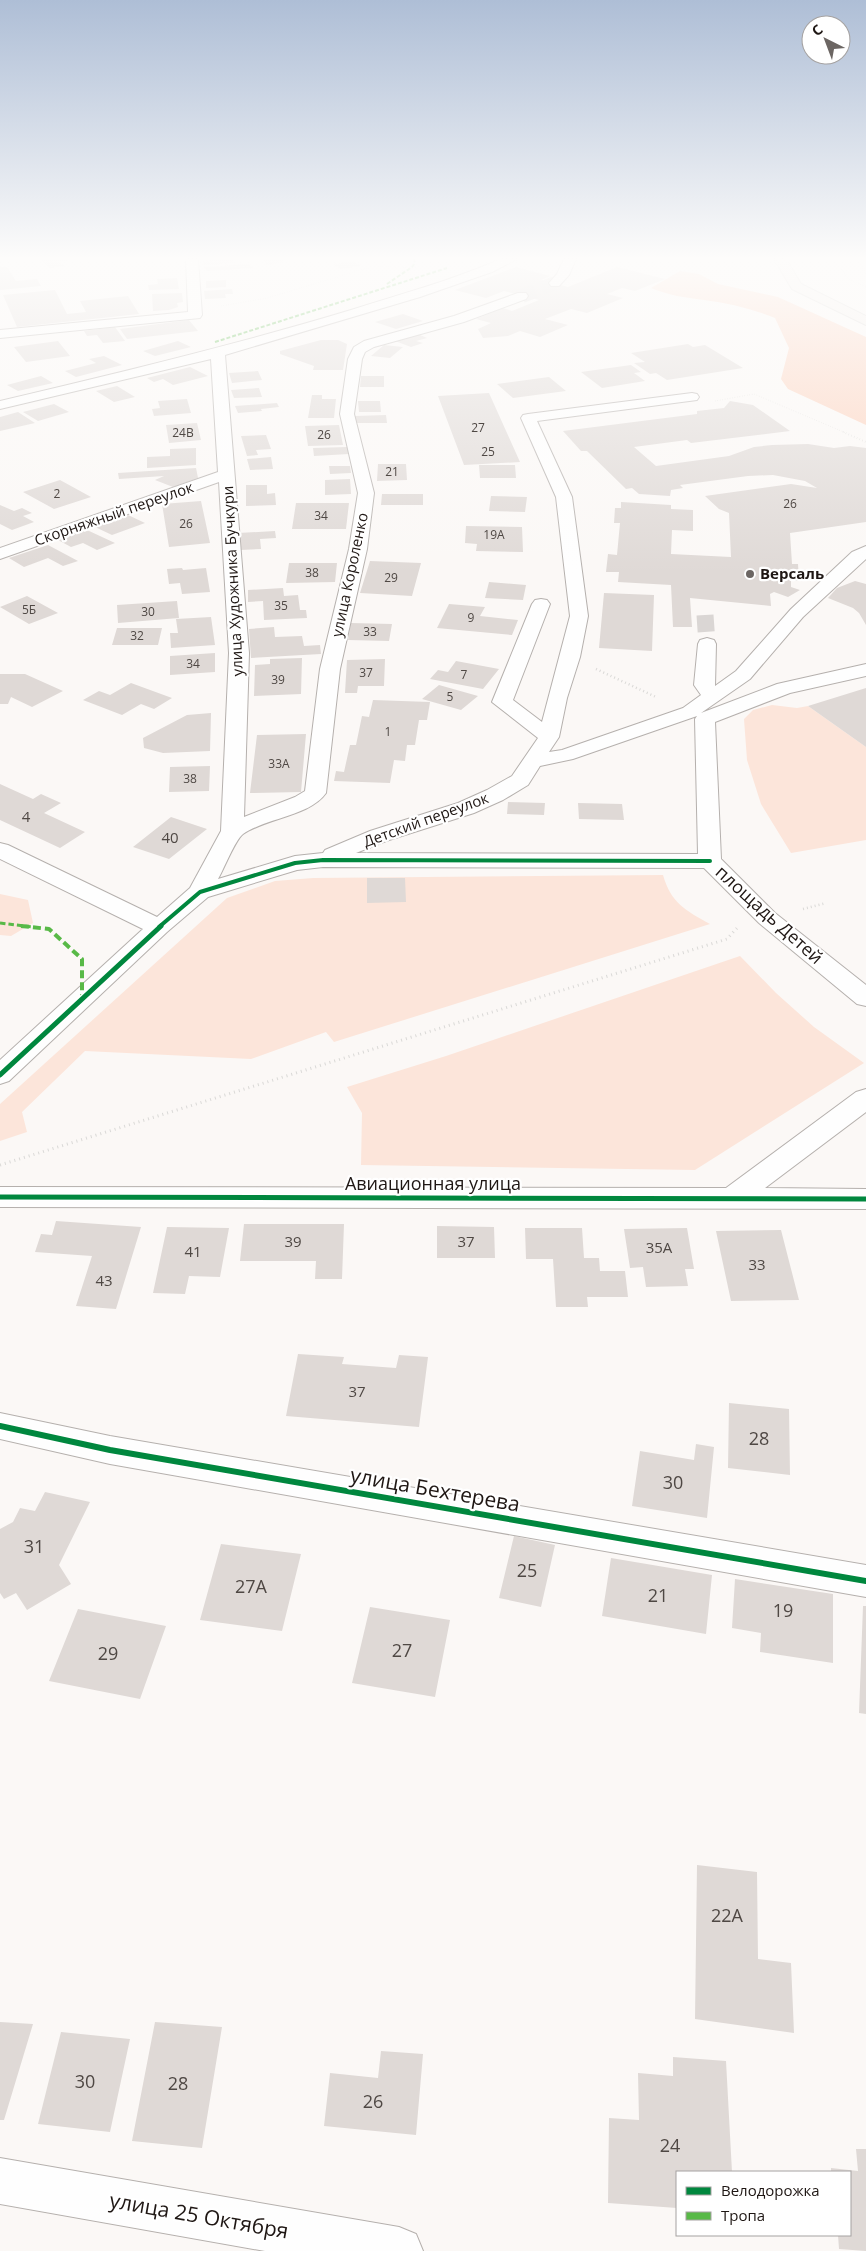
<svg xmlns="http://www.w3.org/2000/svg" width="866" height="2251" font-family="'Open Sans',sans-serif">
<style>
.green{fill:#fce5da}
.forest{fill:#fcd0bb}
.building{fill:#dfd9d6}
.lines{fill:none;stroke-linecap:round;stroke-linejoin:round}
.minor-tunnel-far1{stroke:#dad6d4;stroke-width:14;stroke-dasharray:14 7;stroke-linecap:butt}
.minor-tunnel{stroke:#dad6d4;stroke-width:17;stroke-dasharray:17 9;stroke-linecap:butt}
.minor-casing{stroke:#b5b0ad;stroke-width:2}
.major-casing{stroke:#d5d3d1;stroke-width:2}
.path-far3{stroke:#dad9d7;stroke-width:1;stroke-dasharray:0.5 2;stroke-linecap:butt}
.path-far2{stroke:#dad9d7;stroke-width:2;stroke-dasharray:0.5 2.5;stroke-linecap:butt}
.path-far1{stroke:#dad9d7;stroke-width:2.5;stroke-dasharray:1 3;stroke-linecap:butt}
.path{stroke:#dad9d7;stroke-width:3;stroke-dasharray:1 4;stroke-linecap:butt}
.minor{fill:#fefefe;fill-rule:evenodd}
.major{fill:#f4efec;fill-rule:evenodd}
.quiet-far2{stroke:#58b947;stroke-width:2;stroke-dasharray:4 2;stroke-linecap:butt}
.quiet-far1{stroke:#58b947;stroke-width:3;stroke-dasharray:5.5 3;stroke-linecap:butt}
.quiet{stroke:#58b947;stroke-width:4;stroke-dasharray:8 4;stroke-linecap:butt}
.cycleway-far2-casing{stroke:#fff;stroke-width:6}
.cycleway-far1-casing{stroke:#fff;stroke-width:8}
.cycleway-casing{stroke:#fff;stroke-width:9}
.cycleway-far2{stroke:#00873e;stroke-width:4}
.cycleway-far1{stroke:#00873e;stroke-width:5}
.cycleway{stroke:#00873e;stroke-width:6}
.poi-dot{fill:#6c6663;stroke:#fff;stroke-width:2}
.labels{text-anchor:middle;stroke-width:4.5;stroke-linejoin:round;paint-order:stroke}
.far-number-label{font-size:12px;fill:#4f4844}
.far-street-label{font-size:15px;fill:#1f1714;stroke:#fff}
.far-poi-label{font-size:15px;font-weight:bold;fill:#1f1714;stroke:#fff;text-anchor:start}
.number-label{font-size:15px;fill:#4f4844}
.street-label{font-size:18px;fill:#1f1714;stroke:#fff}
.near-number-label{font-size:18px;fill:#4f4844}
.near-street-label{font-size:21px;fill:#1f1714;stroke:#fff}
</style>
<rect width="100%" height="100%" fill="#fbf8f6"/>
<path class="green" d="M772,705L797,708L808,706L866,747V840L791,853L761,804L747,760L744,719L753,710Z
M663,875C671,903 685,910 710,924L334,1042L326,1032L251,1059L85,1051L22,1112L27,1132L0,1141V1104L227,898L275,881L313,878Z
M0,894L28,900L33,923L11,936L0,935Z
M740,956L776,993L814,1027L864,1063L695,1170L361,1165L362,1113L347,1087L446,1056Z"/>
<path class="forest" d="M680,271L699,274L718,284L778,297L866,337V425L788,389L781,379L789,348L775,318C753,309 728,303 704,300C683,297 671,296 651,288Z"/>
<path class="building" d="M39,259H71V260L59,262L65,266L50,268Z
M215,259H233L235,263L204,265L202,261L216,260Z
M262,259H284V262L267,265Z
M354,261L361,266L340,269L333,264Z
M249,264L253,268L207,271L204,267Z
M0,267H7L16,281L37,279L41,286L0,290Z
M516,267L550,276L541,280L568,287L617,267L665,279L635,291L622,288L607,294L623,298L587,313L571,309L545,319L568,325L540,337L520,331L508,336L483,338L478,329L491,323L476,319L503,308L512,311L539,300L504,291L486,298L455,290Z
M177,278L179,289L149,290L148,285L158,284L157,279Z
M226,280V287L206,288V281Z
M232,289L233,294H225L226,298L205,299L204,291Z
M55,290L67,314L86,312L80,301L128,296L139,314L17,327L3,295Z
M182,293L183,302L177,303L178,307L169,310L153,311L152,294Z
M403,314L423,321L396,329L375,322Z
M189,320L198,331L127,339L120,329Z
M115,327L125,341L103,343L97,335L87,336L84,331Z
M418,334L427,338L416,341L423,343L411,347L395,341Z
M321,340H338L347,344L343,370H313L314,366L280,354V351Z
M58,341L70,356L26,362L14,347Z
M178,341L191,347L155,356L143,351Z
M688,344L693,347L705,345L743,368L667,380L656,373L650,374L634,363L645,362L631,353Z
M384,345L403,347L390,358L371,356Z
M104,356L122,365L76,377L65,371L96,363L89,359Z
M631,365L641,372L634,373L645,381L602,388L581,372Z
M190,367L208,376L173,385L163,379L154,382L147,378Z
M258,371L262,380L232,383L229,373Z
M41,376L53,383L18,391L7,385Z
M361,376H384V387H360Z
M549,377L566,391L513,398L497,384Z
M117,386L135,397L114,402L96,391Z
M259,388L262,397L234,398L231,390Z
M489,393L520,462L464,465L438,396Z
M312,395H322V399H336L334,418H308Z
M187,399L191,413L154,416L152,409L160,408L158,401Z
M358,401H380L381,412H359Z
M730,401L753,405L790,431L691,443L687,440L634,447L656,466L729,456L754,447L772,445L808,444L834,448L850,446L866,448V522L790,533L792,564H798L799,581H791V587L800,590L788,597L774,592L770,594L771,606L690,598L692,627H673L671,585L618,582L619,572H606L608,554L617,555L620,523H614L615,508H621V502L671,505V509L693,510V531L672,530L671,554L731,557L729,513L719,509L705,496L791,484L817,488L805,481L773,475L748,476L680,485L683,488L671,490L670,496L639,494L632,488L626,489L587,451H581L563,431L697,414V411L724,408Z
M277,403L279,407L261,409L262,411L238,413L235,406Z
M54,404L69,412L38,421L23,412Z
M18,412L35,423L0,431V417Z
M386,415L387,423H355V416Z
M197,423L201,440L169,443L166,425Z
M339,425L343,445L308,446L305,426Z
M266,435L271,449L256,450L258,455L247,456L241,436Z
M347,447L349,454L314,456L313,448Z
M196,448V465L147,468V457L170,456V449Z
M271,457L273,469L250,470L247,459Z
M378,464H406L407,480L377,481Z
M479,465H515L516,478H480Z
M329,466H350L351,473L330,474Z
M196,468L198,478L173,487L155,480L164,476L119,479L118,473Z
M350,479L351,494L325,495V480Z
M60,480L91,497L54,509L23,492Z
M246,485H267V494L275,493L276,505L246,506Z
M382,494H423V505H381Z
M491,496L527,497L525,512L489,511Z
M201,501L210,543L169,547L162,504Z
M296,503H349L346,529H292Z
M0,505L14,511L22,508L32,513L23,516L34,522L12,530L0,524Z
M128,515L145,523L112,535L95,527Z
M466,526L522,527L523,552L476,551L477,544L465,543Z
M87,530L115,543L97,550L83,543L71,547L58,540Z
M275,531L276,538L260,539L261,549L240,550L238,533Z
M48,545L78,561L63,566L48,558L24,567L9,558Z
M370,561L421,563L412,596L360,593Z
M289,563H337L335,582L286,583Z
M182,568L183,570L206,568L210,592L182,594L180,583L169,584L167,569Z
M855,581L866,584V625L859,613L853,608L828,598L837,588Z
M489,582L526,585L523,600L485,598Z
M283,588L284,596L298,595L300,610H306L307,618L264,620L263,601L248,602V590Z
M604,593L654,595L652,651L599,648Z
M27,596L58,613L29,624L0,607Z
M177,601L179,618L118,623L117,605Z
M449,604L485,607L480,616L518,620L512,635L437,628Z
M211,617L215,645L171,648L170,633H178L176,619Z
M351,623L392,624L389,641L348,640Z
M274,627L275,637L302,636L304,646L320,645L321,654L251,658L249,629Z
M117,628H162L158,645H112Z
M215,653V672L170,675V656Z
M302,658L301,694L254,696L255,665L270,664V659Z
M385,659L384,686H358L357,693H345L347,660Z
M456,661L499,669L483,689L430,679L438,670L448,672Z
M0,674H25L63,691L32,707L11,697L8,704H0Z
M131,683L172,698L154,709L141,704L122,715L83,700L99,691L110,695Z
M439,685L478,696L461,710L422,699Z
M866,688V747L808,706Z
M373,700L430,702L427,720H419L415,745H407L405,761L394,760L390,783L334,781L336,771L344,772L350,745H356L362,716L369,717Z
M211,713L210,751L163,753L144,748L143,738L187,715Z
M306,734L301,792L250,793L257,735Z
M210,766L209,791L169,792L170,767Z
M0,784L33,799L41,794L61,803L44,813L85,832L60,848L0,820Z
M508,802L545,803L544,815L507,814Z
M578,803L622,804L624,820L579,819Z
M171,817L207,829L169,859L133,847Z
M367,878H405L406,902L367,903Z
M56,1221L141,1227L116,1309L76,1306L92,1256L35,1252L41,1234L52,1235Z
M244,1224H344L342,1279H315L316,1261H240Z
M437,1226L494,1227L495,1258H437Z
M167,1227L229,1228L220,1277L189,1276L185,1294L153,1293Z
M525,1228H582L584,1258H599L600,1271H625L628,1297H587L588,1307H556L553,1259H526Z
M687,1228L694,1269H685L688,1286L646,1287L643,1267L630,1268L624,1229Z
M781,1230L799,1300L731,1301L716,1231Z
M298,1354L344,1357L342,1364L396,1368L399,1355L428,1357L419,1427L286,1416Z
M729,1403L789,1409L790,1475L728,1468Z
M696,1444L714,1447L707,1518L632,1506L640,1451L694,1460Z
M45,1492L90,1502L59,1565L71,1584L27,1610L16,1593L4,1599L0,1593V1529L13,1522L20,1508L35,1511Z
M514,1536L555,1545L541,1607L499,1598Z
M221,1544L301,1554L282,1631L200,1620Z
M611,1558L712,1575L706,1634L602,1616Z
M735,1579L833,1594V1663L760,1652L761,1633L732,1628Z
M863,1606H866V1714L859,1713Z
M370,1607L450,1620L435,1697L352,1683Z
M78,1609L166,1626L140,1699L49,1681Z
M697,1865L757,1872L758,1959L791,1963L794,2033L695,2019Z
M0,2022L33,2024L4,2120H0Z
M155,2022L222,2027L202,2148L132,2141Z
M61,2032L130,2039L110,2132L38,2124Z
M381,2051L423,2054L416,2135L324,2126L330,2073L378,2078Z
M673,2057L726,2061L732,2172H677V2208L608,2203L609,2118L639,2120L638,2073L673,2076Z
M856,2149H866V2251L839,2249L838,2235H850V2172H831V2168L858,2171Z"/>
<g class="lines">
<path class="minor-tunnel-far1" d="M522,296L555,283"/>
<path class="minor-tunnel" d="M705,615L707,644"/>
<defs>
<path id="minor" d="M186,259H198L202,315L200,318L0,338V330L188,312Z
M501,259H517L492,272L420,297L225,355L249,653L244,817L295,797L305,791L320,669L349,549L358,493L340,414L348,359L354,347L364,341L454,316L518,293H526L528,296L526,299L464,322L374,347L365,352L362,359L354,414L374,493L367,549L340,669L326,793C310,816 266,818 243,834C235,840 224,869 218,879L295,856L323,853L325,850L370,831L458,803L487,790L512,776L538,738L492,702L532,604L535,600L541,599L547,600L550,604L513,700L542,722L570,616L556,497L521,418L523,415L528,414L692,393L697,394L699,397L697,400L537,421L572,497L588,616L580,657L567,698L559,737L549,752L562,750L683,708L701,695L694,685L698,644L700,640L707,638L714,640L716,644L715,686L736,671L791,609L852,552L866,546V559L803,617L750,679L701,713L777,684L866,664V676L790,693L715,722L721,859L775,913L866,985V1006L857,1004L759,923L704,868L323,867L297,870L208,897L167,932L9,1081L0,1084V1060L143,929L0,859V843L8,845L157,917L190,888L221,831L229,653L219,482L0,559V548L218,472L211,359L0,409V401C118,373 235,345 351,310C401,294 453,280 501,259ZM697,716L695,719L698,854L356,853L386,841L474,813L503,800L528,785L540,766L573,759Z
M564,259H576L569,275L559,286H551L549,283L557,274Z
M866,1089V1112L765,1188L866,1189V1209L0,1207V1187L726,1188L856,1092Z
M0,1413L110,1436L866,1565V1597L110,1464L0,1439Z
M0,2158L399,2227L416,2234L423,2251H265L0,2204Z"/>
<path id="major" d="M774,259H786L801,284L866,316V325L792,289Z"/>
</defs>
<use href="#minor" class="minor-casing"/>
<use href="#major" class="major-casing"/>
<path class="path-far3" d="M835,259L848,279L866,287
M859,259L866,275
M221,306L267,298L374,266L416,268
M715,401L754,394L846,433"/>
<path class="path-far2" d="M843,432L866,442"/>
<path class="path-far1" d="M596,669L656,697
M803,909L826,903"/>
<path class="path" d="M0,1165L727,939L737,928"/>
<use href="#minor" class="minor"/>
<use href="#major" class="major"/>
<path class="quiet-far2" d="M387,284L412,267L415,263L414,259
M215,342L447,268"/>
<path class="quiet-far1" d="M0,923L32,927"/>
<path class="quiet" d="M21,926L49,929L82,959V999"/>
<defs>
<path id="cycleway-far2" d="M159,927L200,892L295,863L323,860L710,861"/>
<path id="cycleway-far1" d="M0,1075L161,926
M0,1197L866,1199"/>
<path id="cycleway" d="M0,1426L110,1450L866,1581"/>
</defs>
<use href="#cycleway-far2" class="cycleway-far2-casing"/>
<use href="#cycleway-far1" class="cycleway-far1-casing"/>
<use href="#cycleway" class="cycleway-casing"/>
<use href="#cycleway-far2" class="cycleway-far2"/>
<use href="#cycleway-far1" class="cycleway-far1"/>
<use href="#cycleway" class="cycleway"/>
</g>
<linearGradient id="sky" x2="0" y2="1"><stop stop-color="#aebed6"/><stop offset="0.45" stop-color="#fdfcfb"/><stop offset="1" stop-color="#fdfcfb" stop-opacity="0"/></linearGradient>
<rect width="866" height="574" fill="url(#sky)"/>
<circle class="poi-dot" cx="750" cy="574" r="5"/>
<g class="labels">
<g class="far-number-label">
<text x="478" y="432">27</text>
<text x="183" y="437">24В</text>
<text x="324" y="439">26</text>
<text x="488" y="456">25</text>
<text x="392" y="476">21</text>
<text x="57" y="498">2</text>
<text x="790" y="508">26</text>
<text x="321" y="520">34</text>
<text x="186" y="528">26</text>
<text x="494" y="539">19А</text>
<text x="312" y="577">38</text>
<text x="391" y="582">29</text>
<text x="281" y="610">35</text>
<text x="29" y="614">5Б</text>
<text x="148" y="616">30</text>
<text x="471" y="622">9</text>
<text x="370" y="636">33</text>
<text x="137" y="640">32</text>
<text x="193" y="668">34</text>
<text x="366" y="677">37</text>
<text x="464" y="679">7</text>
<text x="278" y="684">39</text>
<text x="450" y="701">5</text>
<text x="388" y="736">1</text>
<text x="279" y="768">33А</text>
<text x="190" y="783">38</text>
</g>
<g class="far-street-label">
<text transform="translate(114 514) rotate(-19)" y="5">Скорняжный переулок</text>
<text transform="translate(350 575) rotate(-78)" y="5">улица Короленко</text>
<text transform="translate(233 581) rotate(-93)" y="5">улица Художника Бучкури</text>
<text transform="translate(426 820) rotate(-20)" y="5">Детский переулок</text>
</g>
<g class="far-poi-label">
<text x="760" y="579">Версаль</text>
</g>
<g class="number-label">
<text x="26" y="822">4</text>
<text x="170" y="843">40</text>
<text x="293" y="1247">39</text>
<text x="466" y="1247">37</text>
<text x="659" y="1253">35А</text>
<text x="193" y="1257">41</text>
<text x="757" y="1270">33</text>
<text x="104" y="1286">43</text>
<text x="357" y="1397">37</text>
</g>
<g class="street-label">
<text transform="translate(769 915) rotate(42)" y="6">площадь Детей</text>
<text x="433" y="1190">Авиационная улица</text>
</g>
<g class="near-number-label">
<text x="759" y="1445">28</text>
<text x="673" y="1489">30</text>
<text x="34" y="1553">31</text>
<text x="527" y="1577">25</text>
<text x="251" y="1593">27А</text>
<text x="658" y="1602">21</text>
<text x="783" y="1617">19</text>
<text x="402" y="1657">27</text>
<text x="108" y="1660">29</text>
<text x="727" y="1922">22А</text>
<text x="85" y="2088">30</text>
<text x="178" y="2090">28</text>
<text x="373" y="2108">26</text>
<text x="670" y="2152">24</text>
</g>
<g class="near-street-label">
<text transform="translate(435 1490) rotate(10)" y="7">улица Бехтерева</text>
<text transform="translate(199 2216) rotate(10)" y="7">улица 25 Октября</text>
</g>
</g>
<rect x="676" y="2171" width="175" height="65" fill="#ffffff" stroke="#a5a2a1"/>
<rect x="686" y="2187" width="25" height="8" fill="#00873e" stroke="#a5a2a1"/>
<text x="721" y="2196" font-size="15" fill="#1f1714">Велодорожка</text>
<rect x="686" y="2212" width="25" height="8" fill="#58b947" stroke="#a5a2a1"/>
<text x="721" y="2221" font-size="15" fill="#1f1714">Тропа</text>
<g transform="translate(826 40) rotate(318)"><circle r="24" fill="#ffffff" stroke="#a5a2a1"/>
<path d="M0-4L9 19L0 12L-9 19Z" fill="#6c6663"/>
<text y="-8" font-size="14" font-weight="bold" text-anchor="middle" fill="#1f1714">С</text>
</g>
</svg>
